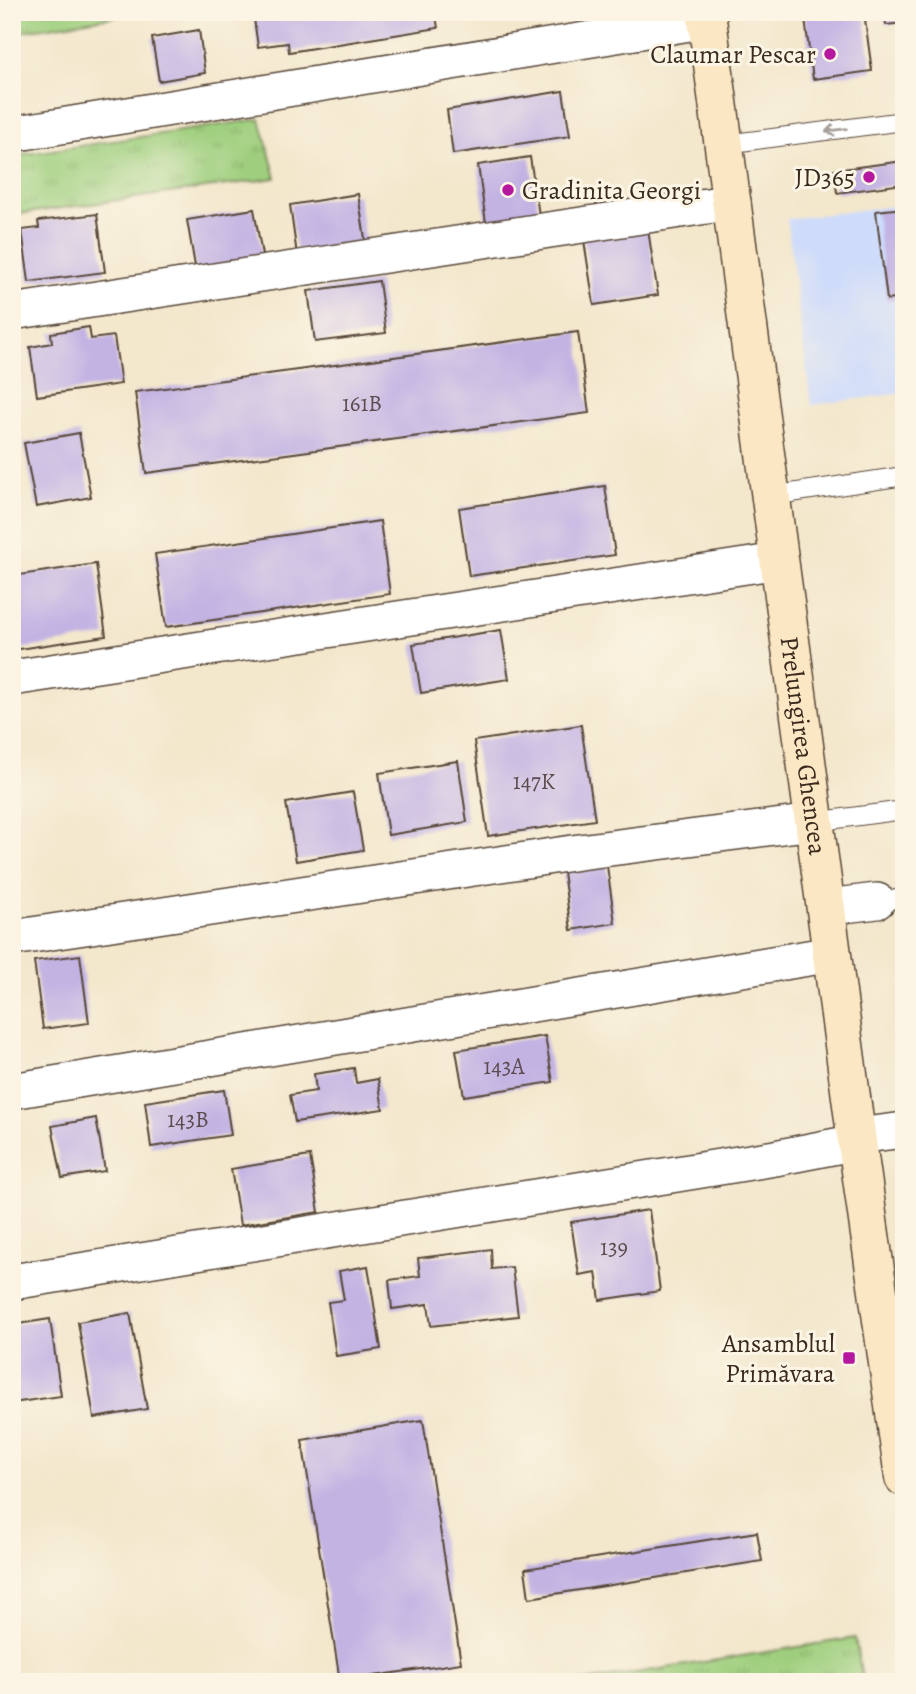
<svg xmlns="http://www.w3.org/2000/svg" width="916" height="1694" font-family="Alegreya,serif">
<style>
.built{fill:#cedbfa}
.grass{fill:url(#grass-tufts);stroke:#6d7c4e;stroke-width:2}
.building{fill:#c2b3e3}
.lines{fill:none;stroke-linecap:round;stroke-linejoin:round}
.lane-casing{stroke:#574638;stroke-width:20}
.street-casing{stroke:#574638;stroke-width:38}
.secondary-casing{stroke:#574638;stroke-width:41}
.lane{stroke:#fff;stroke-width:18}
.street{stroke:#fff;stroke-width:35}
.secondary{stroke:#fbe7c3;stroke-width:38}
.oneway{stroke:#a79f9a}
.poi-dot{fill:#b5179e;stroke:#fcf5e5;stroke-width:2.5}
.labels{text-anchor:middle;stroke-width:6;stroke-linejoin:round;paint-order:stroke}
.number-label{font-size:23px;fill:#5d4c4f}
.poi-label{font-size:26px;fill:#3b2a1e;stroke:#fcf5e5;text-anchor:end}
.street-label{font-size:26px;fill:#3b2a1e;stroke:#fcf5e5}
</style>
<defs>
<pattern id="grass-tufts" width="24" height="20" patternUnits="userSpaceOnUse" patternTransform="scale(1.75)"><rect width="24" height="20" fill="#9fcf7e"/><path d="M3 7l-1-3M5 7V3M7 7l1-3M15 17l-1-3M17 17v-4M19 17l1-3" fill="none" stroke="#8ab26c"/></pattern>
</defs>
<rect width="100%" height="100%" fill="#fcf5e5"/>
<filter id="ink" filterUnits="userSpaceOnUse"><feTurbulence type="fractalNoise" baseFrequency=".0143" numOctaves="2"/><feDisplacementMap in="SourceGraphic" scale="14" xChannelSelector="R" yChannelSelector="G"/><feConvolveMatrix kernelMatrix="1 2 1 2 8 2 1 2 1" color-interpolation-filters="sRGB"/></filter>
<filter id="wash" filterUnits="userSpaceOnUse"><feTurbulence type="fractalNoise" baseFrequency=".00686" numOctaves="4" result="noise"/><feDisplacementMap in="SourceGraphic" scale="28" xChannelSelector="R" yChannelSelector="G"/><feGaussianBlur stdDeviation="1.57" result="paint"/><feColorMatrix in="noise" values="0 0 0 0 0 0 0 0 0 0 0 0 0 0 0 0 0 1.4 0 .05"/><feComposite in="paint" operator="in"/></filter>
<g filter="url(#wash)">
<rect width="100%" height="100%" fill="#f3e7cc"/>
<path class="built" d="M904,205V393L811,405L787,219Z"/>
<path class="grass" d="M12,12H144L12,33Z
M260,119L276,178L12,215V156Z
M855,1638L863,1682H578Z"/>
<g id="blocks">
<path class="building" d="M253,12H452V14L436,16L438,28L289,52L288,43L258,47Z
M804,12H864L872,71L813,79Z
M884,12H904V23L886,25Z
M199,30L205,73L159,81L152,38Z
M563,91L570,136L453,154L447,110Z
M530,157L539,215L486,223L478,165Z
M904,161V184L837,193L834,170Z
M358,194L366,245L297,255L290,205Z
M904,208V298L887,300L876,211Z
M254,209L263,261L196,272L187,220Z
M97,214L105,272L29,282L22,230L39,228L38,221Z
M647,223L658,295L594,305L583,234Z
M379,281L386,333L315,342L308,291Z
M89,327L91,339L114,336L121,384L37,396L30,347L52,343L51,333Z
M578,332L589,413L146,473L135,392Z
M79,433L91,497L36,507L24,443Z
M605,486L615,555L469,576L459,508Z
M380,521L390,594L166,627L155,554Z
M96,564L106,636L12,650V576Z
M501,630L509,679L421,693L413,644Z
M581,725L595,820L488,836L474,741Z
M458,761L467,822L388,835L379,773Z
M353,792L363,850L296,861L286,803Z
M606,859L615,923L571,930L562,865Z
M80,955L89,1023L43,1029L34,961Z
M545,1036L553,1082L464,1096L456,1050Z
M354,1068L356,1083L378,1079L383,1109L295,1122L290,1095L316,1091L314,1074Z
M224,1090L231,1135L151,1147L145,1102Z
M96,1118L105,1171L62,1178L52,1126Z
M310,1156L319,1212L240,1225L231,1169Z
M649,1210L660,1291L600,1300L596,1272L579,1275L571,1222Z
M491,1249L492,1269L512,1267L518,1316L431,1326L428,1304L392,1309L389,1280L420,1276L418,1258Z
M368,1266L381,1349L336,1356L328,1302L344,1300L339,1271Z
M130,1313L147,1409L94,1418L78,1322Z
M50,1319L61,1396L12,1403V1325Z
M423,1420L461,1663L340,1681L302,1440Z
M757,1532L762,1561L529,1598L525,1569Z"/>
</g>
</g>
<g filter="url(#ink)">
<use href="#blocks" fill-opacity="0" stroke="#574638" stroke-width="2"/>
<g class="lines">
<defs>
<path id="lane" d="M725,144L904,121
M771,496L904,476
M814,822L904,810
M877,901L904,898"/>
<path id="street" d="M12,134L708,20
M12,312L733,202
M12,678L779,561
M827,907L877,901
M12,938L579,852L814,822
M12,1091L832,954
M857,1136L904,1130
M12,1282L775,1158L857,1142"/>
<g id="secondary">
<path id="s1" d="M706,12L857,1142L904,1477"/>
</g>
</defs>
<use href="#lane" class="lane-casing"/>
<use href="#street" class="street-casing"/>
<use href="#secondary" class="secondary-casing"/>
<use href="#lane" class="lane"/>
<use href="#street" class="street"/>
<use href="#secondary" class="secondary"/>
</g>
<defs><path id="oneway-shaft" d="M-6 0H5M1.5-3L5.5 0L1.5 3" fill="none" stroke-width="1.6" stroke-linecap="round" stroke-linejoin="round" transform="scale(1.75)"/></defs>
<use class="oneway" href="#oneway-shaft" transform="translate(836 130) rotate(173)"/>
</g>
<g class="poi-dot">
<circle cx="830" cy="54" r="7"/>
<circle cx="869" cy="177" r="7"/>
<circle cx="508" cy="190" r="7"/>
<rect x="842" y="1351" width="14" height="14" rx="3.5"/>
</g>
<g class="labels">
<g class="number-label">
<text x="362" y="411">161B</text>
<text x="534" y="789">147K</text>
<text x="504" y="1074">143A</text>
<text x="188" y="1127">143B</text>
<text x="614" y="1255">139</text>
</g>
<g class="poi-label">
<text x="816" y="63">Claumar Pescar</text>
<text x="855" y="186">JD365</text>
<text x="522" y="199" text-anchor="start">Gradinita Georgi</text>
<text x="835" y="1352">Ansamblul<tspan x="835" dy="30">Primăvara</tspan></text>
</g>
<g class="street-label">
<text dy="9" stroke="none"><textPath href="#s1" startOffset="740">Prelungirea Ghencea</textPath></text>
</g>
</g>
<rect width="916" height="1694" fill="none" stroke="#fcf5e5" stroke-width="42"/>
</svg>
